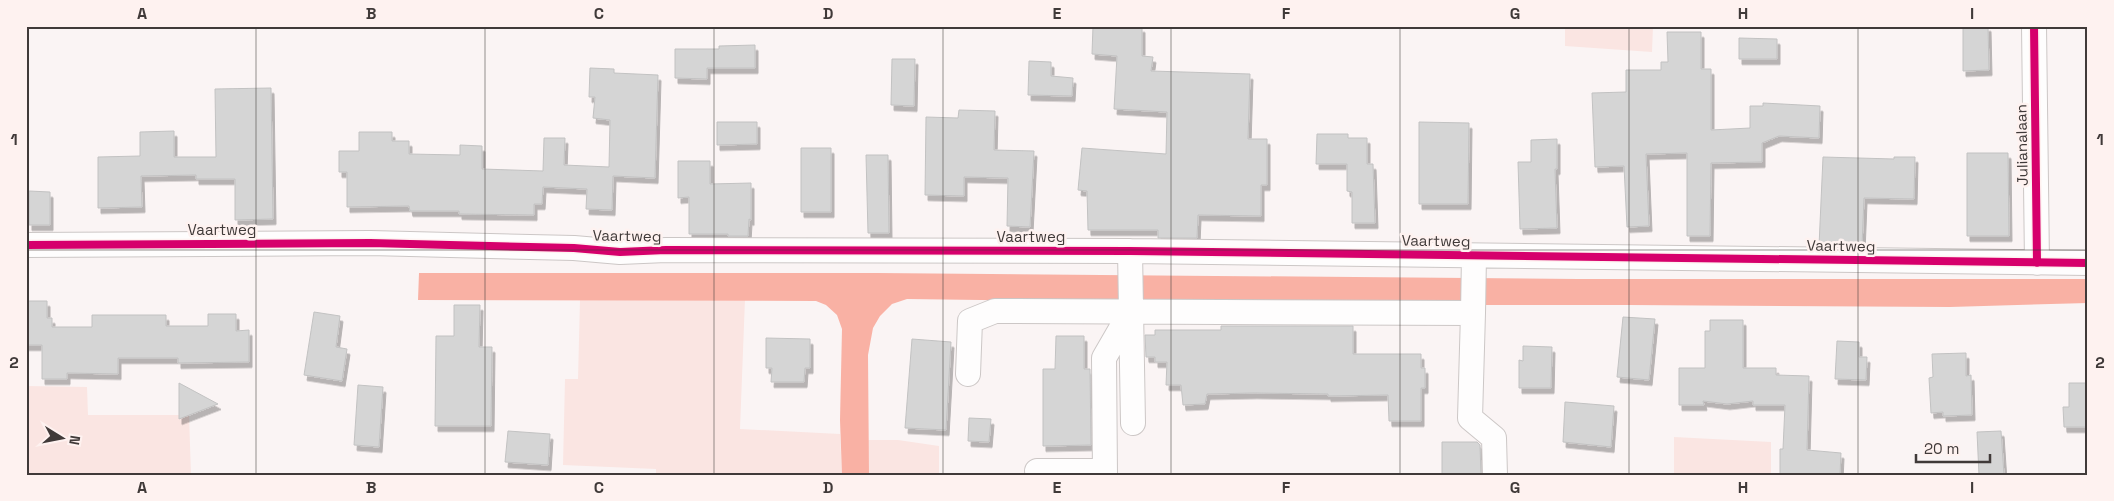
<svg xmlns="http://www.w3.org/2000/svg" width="2114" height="501" font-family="'Space Grotesk',sans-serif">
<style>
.green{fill:#fae5e2}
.water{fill:#f9b1a4}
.building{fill:#d5d5d5;stroke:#c2c2c2;filter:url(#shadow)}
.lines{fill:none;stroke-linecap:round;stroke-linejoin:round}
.minor-casing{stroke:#ccc7c6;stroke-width:26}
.minor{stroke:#fefdfd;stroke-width:24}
.cycleway-casing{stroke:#fef2f0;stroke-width:11}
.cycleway{stroke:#d6006c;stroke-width:8}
.grid{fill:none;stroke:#403a39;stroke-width:1;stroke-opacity:0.55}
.labels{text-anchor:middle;stroke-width:5;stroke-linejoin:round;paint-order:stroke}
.street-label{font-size:15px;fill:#403a39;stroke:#fef2f0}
.neatline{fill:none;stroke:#403a39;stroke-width:2}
.grid-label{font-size:16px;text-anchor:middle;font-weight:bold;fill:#403a39}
</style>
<defs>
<filter id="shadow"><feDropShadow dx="3" dy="5.5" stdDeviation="0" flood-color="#0004"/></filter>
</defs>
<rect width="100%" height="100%" fill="#faf4f4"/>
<path class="green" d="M1565,26H1653L1652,52L1565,46Z
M745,299L740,429L840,434L842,475H656V469L563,465L565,379H578L580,300Z
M26,386L87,387L88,415H189L191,475H26Z
M1674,437L1771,442V475H1674Z
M868,440H898L939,446V475H869Z"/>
<path class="water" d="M419,273H877L1578,279H2088V303L1950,307L1628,305H1390L907,299L892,304L880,316L873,328L868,355L869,475H842L840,420L842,329L837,315L826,305L816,301L418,300Z"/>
<path class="building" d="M1093,26L1142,27V56L1153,57L1151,71L1250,74L1248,139H1267V185H1261V216L1198,215L1197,238H1158V230H1088L1087,191L1078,190L1082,148L1166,154L1167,112L1114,109L1117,56L1092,54Z
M1963,26H1988L1989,70L1963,71Z
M1667,32H1701V69H1711V130L1750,128V106H1763V103L1820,106L1819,138L1779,136L1762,143V162L1711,163L1710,236H1687V153L1646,154L1649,226L1627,227L1624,166L1595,167L1592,93L1626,92V70H1661V62H1668Z
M1739,38L1777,39V59H1739Z
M755,45V68H707V79L675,78V49H719V46Z
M892,59H915L914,106L891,105Z
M1029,61L1051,62V76L1073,78L1072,96L1028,95Z
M590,68L614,69V73L658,75L655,178L613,176L612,210L586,209L587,189L543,187L542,204H534V215L459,214V211H410L409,206L347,207V172H339V151H359V132H392V141H409V154L460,155V145L482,146V169L543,171L544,138H565L564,165L609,167L610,120L593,118L595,97H589Z
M271,88L273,219L235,220V179H196V175L141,176L142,207L98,208V157L140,156V132L174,131V157H216L215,89Z
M959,110L995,111L994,150L1034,151L1030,227L1007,226L1008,178L964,177V196L925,195L926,117L958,118Z
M717,122H757V144L717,145Z
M1419,122L1469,123L1468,204H1419Z
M1317,134H1348V138H1367V164H1373L1375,223H1352V192L1347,191V164H1316Z
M1557,139V169H1555L1557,228L1520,229L1518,162H1531V140Z
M801,148H831V212H801Z
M1967,153H2008L2009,236H1967Z
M866,155H888L889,233H868Z
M1823,157L1894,159V157H1915L1914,199L1864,198L1862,246H1819Z
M678,161H710V184L751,183V220L749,219L748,236H728V234H689V197L678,198Z
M29,191L50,192V225H29Z
M26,301H47V318H52V327H92V315H166V326H208V314H236V331L249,330V362L178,363V358H118V374L67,373V379H42V345H26Z
M454,305H480L479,347H492L491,426H435L436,336H454Z
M314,312L340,316L336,347L347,349L342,381L304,375Z
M1623,317L1655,319L1649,380L1617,377Z
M1710,320H1743V368H1776V375L1809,376L1807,450L1841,453L1840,475H1780V449H1783L1785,405H1753V401L1727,404L1703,401L1704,405H1679V368H1705V331H1710Z
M1221,326H1353V354H1421V368H1425V388H1421V421H1389L1388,395L1328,396V394L1254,393L1207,394L1205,404L1183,405L1181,385H1166L1167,362H1155V357H1146L1145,335H1155V330H1221Z
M1056,336H1084V369H1090L1091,445L1043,446V369H1055Z
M766,338L810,339V368H805L804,382H771L772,368H766Z
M912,339L951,342L946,430L905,428Z
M1837,341L1859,342V357H1867L1866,380L1835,379Z
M1523,346L1552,347L1551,388H1519V360L1523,361Z
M1966,353V376L1971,375L1972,415L1943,416V412L1931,413L1929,378L1933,377L1932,354Z
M179,383L218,404L179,419Z
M2069,383H2088V427H2064L2063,407H2069Z
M358,385L383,387L379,447L354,445Z
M1565,402L1614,406L1611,447L1563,442Z
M969,418L991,419L989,442L968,441Z
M508,431L550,434L548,465L505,462Z
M2001,431L2004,475H1979L1977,432Z
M1442,442H1477L1480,445L1481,475H1442Z"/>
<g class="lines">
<defs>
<path id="minor" d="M2034,26L2037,263
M26,245L370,243L574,248L620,252L666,250L1130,251L2088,263
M1130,251L1133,423
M1473,313L1470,418L1494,438L1495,475
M968,374L970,321L995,311L1473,313L1474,256
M1037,471H1105
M1105,475L1104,358L1130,313"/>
</defs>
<use href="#minor" class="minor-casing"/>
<use href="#minor" class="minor"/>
<defs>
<path id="cycleway" d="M2034,26L2037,263
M26,245L370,243L574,248L620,252L666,250L1130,251L2088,263"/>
</defs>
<use href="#cycleway" class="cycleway-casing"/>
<use href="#cycleway" class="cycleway"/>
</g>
<path class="grid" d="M256,26V475M485,26V475M714,26V475M943,26V475M1171,26V475M1400,26V475M1629,26V475M1858,26V475M26,250H2088"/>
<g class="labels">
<g class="street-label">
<text transform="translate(2022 145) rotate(-91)" y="5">Julianalaan</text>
<text x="222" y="235">Vaartweg</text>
<text transform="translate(627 236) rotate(1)" y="5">Vaartweg</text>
<text x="1031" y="242">Vaartweg</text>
<text transform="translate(1436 241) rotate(1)" y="5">Vaartweg</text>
<text transform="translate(1841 246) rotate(1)" y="5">Vaartweg</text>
</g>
</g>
<rect width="2114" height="501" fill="none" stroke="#fef2f0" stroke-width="55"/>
<g transform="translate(62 438) rotate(100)" stroke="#fef2f0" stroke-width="4" paint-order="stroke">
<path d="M0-4L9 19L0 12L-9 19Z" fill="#403a39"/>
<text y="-8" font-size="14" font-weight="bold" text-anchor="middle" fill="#403a39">N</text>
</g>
<path d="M1916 454v8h74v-8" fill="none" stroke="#403a39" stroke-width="2.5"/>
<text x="1924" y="454" font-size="15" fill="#403a39" stroke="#fef2f0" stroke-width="4" paint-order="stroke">20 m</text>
<rect x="28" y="28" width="2058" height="446" class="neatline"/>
<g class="grid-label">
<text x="142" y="19">A</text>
<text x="371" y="19">B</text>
<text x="599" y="19">C</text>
<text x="828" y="19">D</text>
<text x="1057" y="19">E</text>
<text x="1286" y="19">F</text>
<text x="1515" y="19">G</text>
<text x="1743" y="19">H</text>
<text x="1972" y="19">I</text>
<text x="14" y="145">1</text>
<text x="2100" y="145">1</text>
<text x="14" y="368">2</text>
<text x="2100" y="368">2</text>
<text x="142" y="493">A</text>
<text x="371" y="493">B</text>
<text x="599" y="493">C</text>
<text x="828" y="493">D</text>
<text x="1057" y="493">E</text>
<text x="1286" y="493">F</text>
<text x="1515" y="493">G</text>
<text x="1743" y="493">H</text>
<text x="1972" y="493">I</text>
</g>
</svg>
